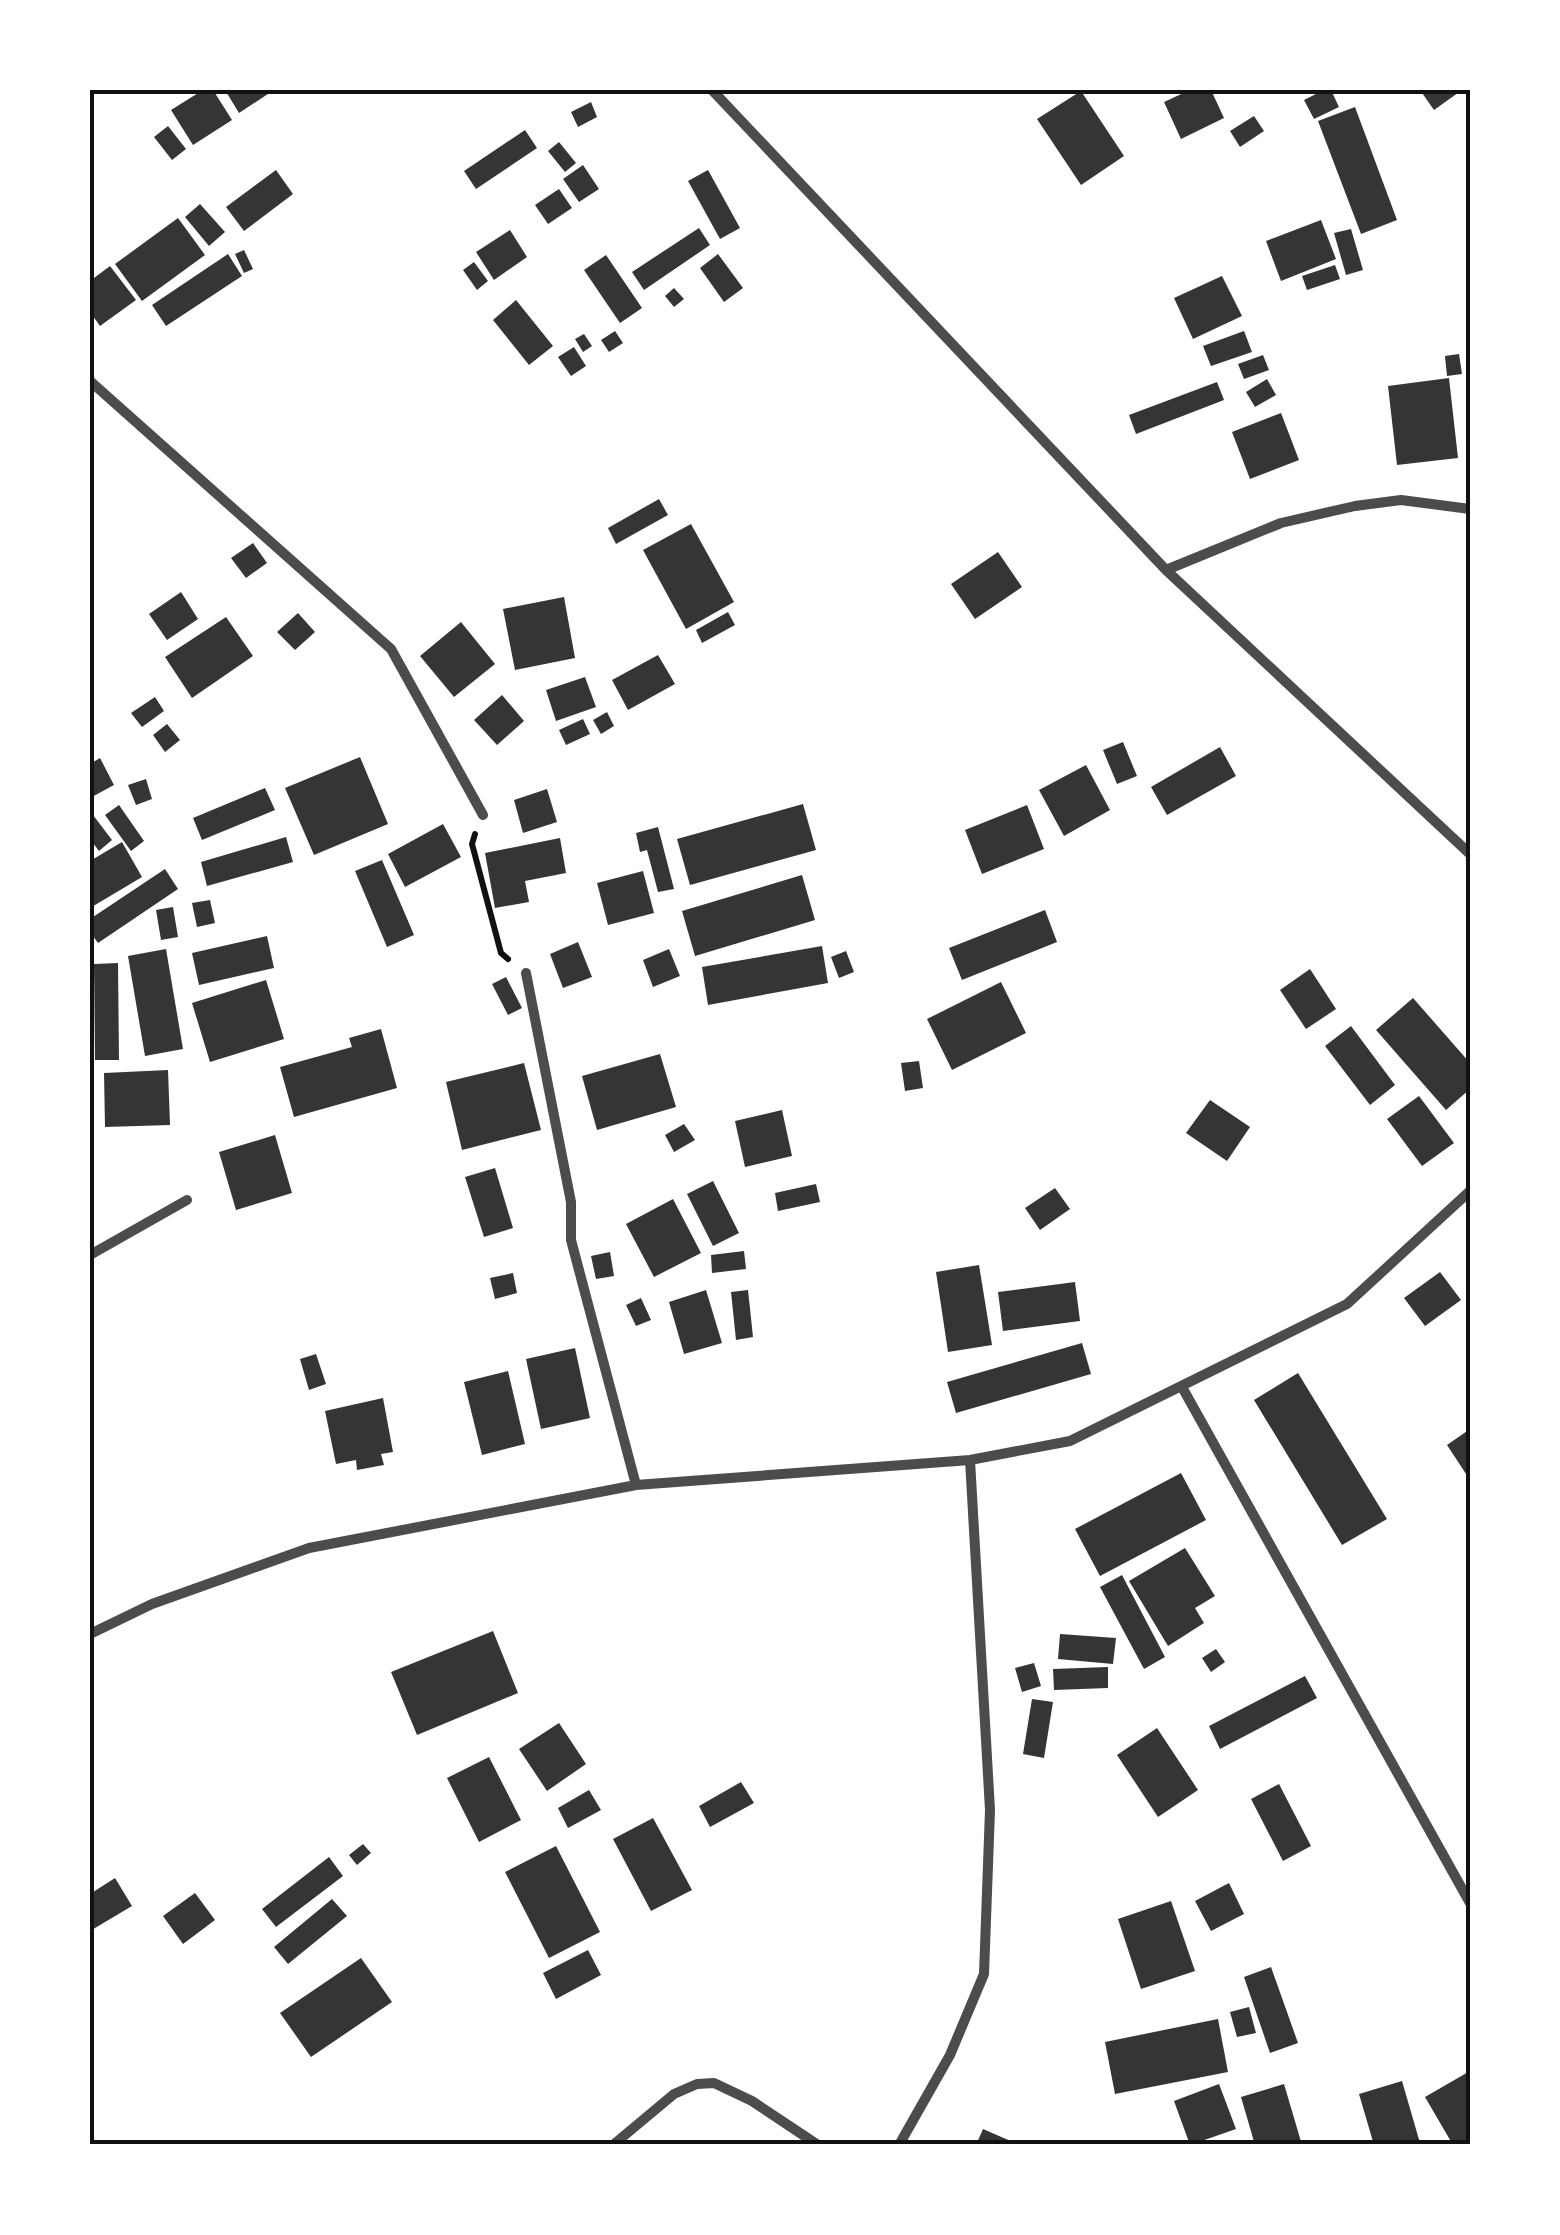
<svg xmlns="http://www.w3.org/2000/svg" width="1560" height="2235" font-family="Manrope,sans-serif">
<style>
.building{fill:#353535}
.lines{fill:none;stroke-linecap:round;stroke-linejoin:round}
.path{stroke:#111;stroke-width:6}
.minor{stroke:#4c4c4c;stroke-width:10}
.neatline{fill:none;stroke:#111;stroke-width:4}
</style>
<rect width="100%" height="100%" fill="#fff"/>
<path class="building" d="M203,90H213L232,120L193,145L171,110Z
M225,90H274L239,113Z
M1190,90H1211L1224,118L1181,139L1164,102Z
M1324,90H1331L1339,107L1314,119L1304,100Z
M1420,90H1462L1434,110Z
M1081,91L1124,156L1081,185L1037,119Z
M591,102L597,117L578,127L571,112Z
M1355,107L1397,220L1361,234L1318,121Z
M1254,116L1264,131L1240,147L1230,131Z
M168,126L186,149L172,160L154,137Z
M525,130L537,148L476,189L464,171Z
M559,142L576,163L565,172L548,151Z
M583,165L599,189L579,202L563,179Z
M276,170L293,194L244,231L226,207Z
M708,170L740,228L720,239L688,181Z
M559,189L572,208L548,224L535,205Z
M200,204L225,232L209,246L185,217Z
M178,218L205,255L142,301L115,264Z
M1321,220L1336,259L1281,281L1266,241Z
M699,228L710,245L644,290L632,272Z
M1351,229L1363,270L1346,275L1334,233Z
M510,230L527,257L494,280L476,252Z
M244,250L253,269L244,273L235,254Z
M228,254L242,276L166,326L152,305Z
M718,254L743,288L724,302L700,268Z
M606,255L642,308L620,323L584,270Z
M474,262L488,281L477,290L463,270Z
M1335,265L1340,279L1307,290L1302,276Z
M110,266L136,300L100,326L90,312V281Z
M1222,276L1242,316L1193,339L1174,298Z
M674,288L684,299L674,307L665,296Z
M516,300L553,346L529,365L493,320Z
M615,331L623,343L609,352L601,340Z
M1244,331L1252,352L1211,366L1203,346Z
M584,334L592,346L583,352L575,339Z
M574,347L586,366L571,376L558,357Z
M1459,354L1462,374L1447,376L1445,356Z
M1263,355L1269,370L1244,379L1238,364Z
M1449,378L1458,458L1397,465L1388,386Z
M1267,379L1276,395L1255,407L1246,392Z
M1217,382L1224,400L1136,434L1129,415Z
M1281,413L1299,460L1250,479L1232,432Z
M659,499L668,515L616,544L608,528Z
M691,524L734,602L686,629L643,550Z
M253,543L267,563L246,578L231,558Z
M998,552L1022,587L975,619L951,584Z
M181,592L198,619L167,640L149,614Z
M564,597L575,658L515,670L503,609Z
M728,612L735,625L702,643L696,630Z
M298,613L315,632L295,650L277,632Z
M226,617L253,656L192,698L165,657Z
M461,622L495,664L454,697L420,656Z
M658,655L675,684L628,710L612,680Z
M585,677L596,707L556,721L546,690Z
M502,695L524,721L497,745L474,720Z
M155,697L164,711L142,727L131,713Z
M607,712L614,726L601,734L593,720Z
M583,719L590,734L566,745L559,730Z
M167,724L180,740L165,752L153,735Z
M1123,742L1137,776L1117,784L1103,750Z
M1220,747L1236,776L1167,815L1151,787Z
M360,757L388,824L314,855L285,788Z
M100,758L114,785L90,798V764Z
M1086,765L1110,810L1064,836L1039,790Z
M146,779L152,799L136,805L128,785Z
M265,788L275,810L202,840L193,818Z
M547,789L557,822L523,833L514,800Z
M803,804L816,850L690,885L677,839Z
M119,805L144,841L131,851L105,815Z
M1027,805L1044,849L982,874L965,830Z
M90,811L112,840L99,851L90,839Z
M443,824L461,857L405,887L388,854Z
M658,827L674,889L658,892L647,850L640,852L636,833Z
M286,837L293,862L207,886L201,862Z
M560,838L566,873L525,881L529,902L495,908L485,853Z
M122,842L142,877L90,908V861Z
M382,860L414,935L387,947L355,871Z
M165,869L178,889L98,943L90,932V919Z
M643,871L654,913L608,925L597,883Z
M802,875L815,920L695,956L682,911Z
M210,900L215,923L197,927L192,903Z
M173,907L178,937L161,940L156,910Z
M1045,910L1057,942L962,980L949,948Z
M267,936L274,968L199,985L192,953Z
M578,942L592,977L563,988L550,954Z
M822,946L828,983L708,1005L702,967Z
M166,949L183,1049L145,1056L128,956Z
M669,949L680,976L653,987L643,960Z
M846,951L854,972L839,978L831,957Z
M118,963L119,1060H95L94,964Z
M1310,969L1336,1009L1306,1029L1280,990Z
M506,977L522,1008L508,1015L492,984Z
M266,980L284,1039L210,1062L192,1003Z
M1001,982L1026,1033L952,1070L927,1019Z
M1413,998L1470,1063V1089L1446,1110L1376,1030Z
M1351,1026L1395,1085L1370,1105L1325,1046Z
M381,1029L397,1088L294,1117L280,1067L352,1047L349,1038Z
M660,1054L676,1107L597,1130L582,1076Z
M919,1061L923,1088L905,1091L901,1063Z
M524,1063L541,1130L462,1150L446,1082Z
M168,1070L170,1125L105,1127L104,1073Z
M1419,1096L1454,1143L1422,1166L1387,1119Z
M1210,1100L1250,1127L1227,1161L1186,1133Z
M782,1110L792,1156L745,1167L735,1121Z
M684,1124L695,1140L674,1152L665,1135Z
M275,1135L292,1193L236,1210L219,1152Z
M495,1168L513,1228L484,1237L465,1177Z
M713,1181L739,1233L713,1246L687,1194Z
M816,1184L820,1202L778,1211L775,1193Z
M1055,1188L1070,1209L1040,1230L1025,1208Z
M673,1199L701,1253L654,1277L626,1224Z
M744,1251L746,1269L712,1273L711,1255Z
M610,1252L614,1276L596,1279L591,1256Z
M979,1265L992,1345L948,1352L936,1272Z
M1440,1272L1461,1300L1425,1326L1404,1298Z
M513,1273L517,1293L495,1299L490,1278Z
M1075,1282L1080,1321L1003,1331L998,1292Z
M706,1290L722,1343L684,1354L669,1302Z
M748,1290L753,1337L736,1340L731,1292Z
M641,1298L651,1320L636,1326L626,1305Z
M1082,1343L1091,1374L956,1413L947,1382Z
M575,1348L590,1418L541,1429L526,1359Z
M316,1354L326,1384L309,1390L300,1359Z
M508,1371L525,1444L482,1455L464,1382Z
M1298,1373L1387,1519L1342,1545L1254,1400Z
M383,1398L393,1452L381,1454L384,1465L357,1470L356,1460L336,1464L325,1411Z
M1470,1429V1480L1447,1445Z
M1181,1473L1206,1520L1100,1576L1075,1529Z
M1185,1548L1215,1596L1195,1608L1204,1623L1168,1646L1129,1581Z
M1122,1575L1165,1657L1144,1669L1100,1587Z
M493,1631L518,1693L417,1735L391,1672Z
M1060,1634L1116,1638L1113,1664L1058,1659Z
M1216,1649L1225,1662L1211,1672L1202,1658Z
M1034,1663L1041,1686L1022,1692L1015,1668Z
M1108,1667V1688L1054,1690L1053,1669Z
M1305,1676L1317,1698L1220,1749L1209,1726Z
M1032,1699L1053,1702L1044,1758L1023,1754Z
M559,1723L586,1764L547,1791L519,1749Z
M1157,1728L1198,1790L1158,1817L1117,1755Z
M489,1757L521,1820L479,1842L447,1778Z
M741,1782L754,1803L710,1827L699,1806Z
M1279,1784L1311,1846L1283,1861L1251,1799Z
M589,1790L601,1810L568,1828L558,1808Z
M653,1818L692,1890L651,1911L613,1839Z
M363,1844L371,1853L357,1865L349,1855Z
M556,1846L600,1932L549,1958L505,1872Z
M329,1857L343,1876L276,1927L262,1909Z
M115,1878L132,1906L90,1931V1894Z
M1229,1883L1244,1914L1211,1931L1195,1901Z
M195,1893L215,1920L183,1944L163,1916Z
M332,1899L347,1916L288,1964L274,1947Z
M1171,1901L1195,1971L1141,1989L1118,1919Z
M588,1950L601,1975L556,1999L543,1973Z
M361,1958L392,2002L311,2057L280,2013Z
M1271,1967L1298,2043L1270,2053L1244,1977Z
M1249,2007L1256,2033L1237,2037L1230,2012Z
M1218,2019L1228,2072L1115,2094L1105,2042Z
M1470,2071V2145H1453L1425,2097Z
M1402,2081L1420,2143L1413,2145H1374L1359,2094Z
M1219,2084L1236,2129L1190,2145L1174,2101Z
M1284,2084L1302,2145H1255L1241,2097Z
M983,2129L1020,2145H976Z"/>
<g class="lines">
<path class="path" d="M475,834L472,844L501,953L508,959"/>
<path class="minor" d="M712,90L1166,570L1470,854
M90,381L391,649L483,815
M1166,570L1281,523L1355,506L1401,500L1470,509
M526,973L571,1202V1240L636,1485
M90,1255L187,1200
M1182,1387L1470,1903
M90,1634L152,1604L309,1548L636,1485L970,1460L1070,1441L1347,1304L1470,1191
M613,2145L674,2094L697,2084L714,2083L752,2101L818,2145
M899,2145L950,2055L984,1974L990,1810L970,1460"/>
</g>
<rect width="1560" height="2235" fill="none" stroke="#ffffff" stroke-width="185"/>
<rect x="92" y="92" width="1376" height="2050" class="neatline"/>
</svg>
